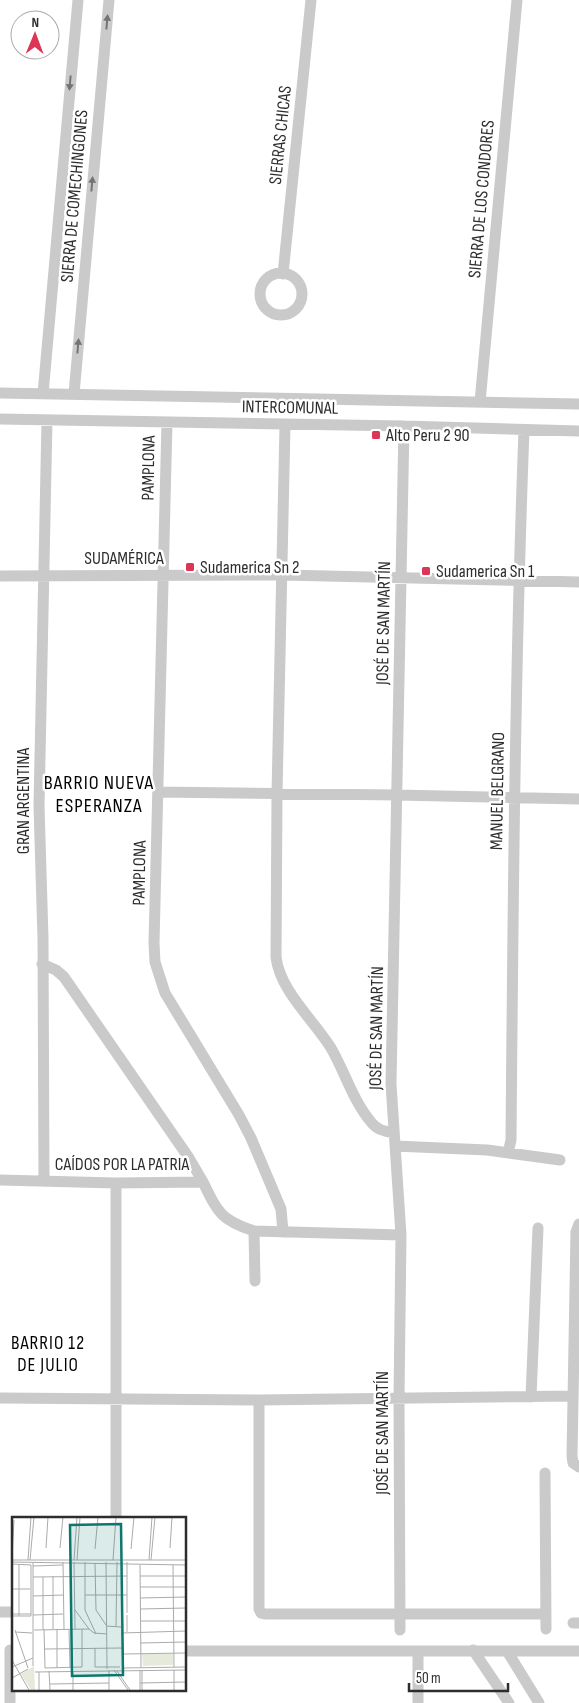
<svg xmlns="http://www.w3.org/2000/svg" width="579" height="1703" font-family="'Sofia Sans Condensed',sans-serif">
<style>
.lines{fill:none;stroke-linecap:round;stroke-linejoin:round}
.street{stroke:#cacaca;stroke-width:11}
.oneway{fill:#747474}
.poi-dot{fill:#dd3555;stroke:#fff;stroke-width:2}
.labels{text-anchor:middle;stroke-width:5;stroke-linejoin:round;paint-order:stroke}
.street-label{font-size:18px;fill:#2d2d2d;stroke:#fff}
.poi-label{font-size:18px;fill:#2d2d2d;stroke:#fff;text-anchor:start}
.neighbourhood-label{font-size:19px;letter-spacing:1px;fill:#000;stroke:#fff}
.quarter-label{font-size:20px;letter-spacing:1px;fill:#000;stroke:#fff}
.inset-road{fill:none;stroke:#ababab;stroke-width:1}
.view{fill:#0f766e;fill-opacity:0.15;stroke:#0f766e;stroke-width:2.5}
.inset-edge{fill:none;stroke:#2d2d2d;stroke-width:2.5}
</style>
<rect width="100%" height="100%" fill="#fff"/>
<g class="lines">
<path class="street" d="M260 294a21 21 0 1 1 42 0a21 21 0 1 1-42 0Z
M283,274L311,0
M0,393L579,404
M43,394L78,0
M74,394L109,0
M480,402L517,0
M0,419L404,426L579,431
M167,422L154,943L155,962L165,993L239,1115L251,1138L281,1209L283,1232
M285,425L277,794L276,957C280,991 313,1019 331,1048C345,1072 353,1101 371,1122C377,1130 384,1131 394,1133
M0,576L283,575L579,582
M158,792L397,795L579,799
M42,964L56,970L64,977L189,1158L203,1182
M395,1146L487,1150L560,1160
M508,1153L511,1140C513,903 515,667 524,430
M0,1180L116,1183L203,1182C218,1213 221,1220 254,1231L401,1235
M44,1181L43,938L39,806L47,420
M579,1224L576,1232L572,1456L573,1463L579,1467
M254,1231L255,1281
M531,1397L538,1228
M0,1398L259,1400L573,1396
M259,1400V1609L261,1613L266,1614H545
M545,1473L546,1629
M116,1518V1183
M0,1612H14
M573,1623H579
M400,1630L399,1398L401,1235L391,1084L404,426
M473,1650L509,1703
M185,1651H579
M507,1651L539,1703
M10,1703V1650
M418,1703V1652"/>
</g>
<defs><path id="oneway-solid" d="M-6-.8H1V-3.2L6.5 0L1 3.2V.8H-6Z" transform="scale(1.25)"/></defs>
<g class="oneway">
<use href="#oneway-solid" transform="translate(107 22) rotate(-85)"/>
<use href="#oneway-solid" transform="translate(70 83) rotate(95)"/>
<use href="#oneway-solid" transform="translate(92 184) rotate(-85)"/>
<use href="#oneway-solid" transform="translate(78 346) rotate(-85)"/>
</g>
<g class="poi-dot">
<rect x="371" y="430" width="10" height="10" rx="2.5"/>
<rect x="185" y="562" width="10" height="10" rx="2.5"/>
<rect x="421" y="566" width="10" height="10" rx="2.5"/>
</g>
<g class="labels">
<g class="street-label">
<text transform="translate(280 135) rotate(-84)" y="6">SIERRAS CHICAS</text>
<text transform="translate(74 196) rotate(-85)" y="6">SIERRA DE COMECHINGONES</text>
<text transform="translate(481 199) rotate(-85)" y="6">SIERRA DE LOS CONDORES</text>
<text transform="translate(290 407) rotate(1)" y="6">INTERCOMUNAL</text>
<text transform="translate(148 468) rotate(-89)" y="6">PAMPLONA</text>
<text x="124" y="564">SUDAMÉRICA</text>
<text transform="translate(383 623) rotate(-89)" y="6">JOSÉ DE SAN MARTÍN</text>
<text transform="translate(497 791) rotate(-89)" y="6">MANUEL BELGRANO</text>
<text transform="translate(23 801) rotate(-90)" y="6">GRAN ARGENTINA</text>
<text transform="translate(139 873) rotate(-89)" y="6">PAMPLONA</text>
<text transform="translate(376 1028) rotate(-89)" y="6">JOSÉ DE SAN MARTÍN</text>
<text x="122" y="1170">CAÍDOS POR LA PATRIA</text>
<text transform="translate(382 1433) rotate(-90)" y="6">JOSÉ DE SAN MARTÍN</text>
</g>
<g class="poi-label">
<text x="386" y="441">Alto Peru 2 90</text>
<text x="200" y="573">Sudamerica Sn 2</text>
<text x="436" y="577">Sudamerica Sn 1</text>
</g>
<g class="neighbourhood-label">
<text x="48" y="1349">BARRIO 12<tspan x="48" dy="22">DE JULIO</tspan></text>
</g>
<g class="quarter-label">
<text x="99" y="789">BARRIO NUEVA<tspan x="99" dy="23">ESPERANZA</tspan></text>
</g>
</g>
<g transform="translate(12 1517)">
<rect width="174" height="174" fill="#fff"/>
<path d="M130,137H161V148L131,149ZM22,149L23,173H19L9,157Z" fill="#e5eadb"/>
<path class="inset-road" d="M34,31L36,0M48,31L51,0M158,31L160,0M83,32L86,0M119,32L122,0M0,41L2,3M0,43H174M16,43L19,0M18,43L22,0M62,43L65,0M65,43L68,0M101,43L104,0M137,43L140,0M139,43L143,0M0,45L174,48M51,45L52,112M62,45L63,112M73,45V93L84,117M94,45L95,152M115,45V96M83,46L84,93L94,108M0,47L19,48V99H0M128,48L129,150M161,48L162,150M21,49L51,48M41,59V112M128,59H174M21,60L115,59M31,60V112M128,70H174M0,72H18M73,78H115M21,79L52,78M128,81L174,80M128,92L174,91M63,93L77,112M0,97H19M21,98L51,97M115,98V115M7,99V47M128,104H174M94,109L109,110M104,109L105,45M32,112L33,151L70,150M45,112V151M57,112L58,151M70,112V150M3,113L16,151M22,113L77,112L82,116L95,117M174,114L110,116L111,137L174,136M3,115L20,116M128,126L174,125M83,131V150H108M33,132L110,131M0,143L17,173M21,149V46M0,150L21,141M111,151L174,150M97,153V173M102,153L116,173M128,153V173M130,153V173M162,153V173M37,154L38,173M61,154V173M105,154L118,173M23,155L174,153M27,155V173M0,161L16,152M128,166L174,165M38,167L97,166"/>
<path class="view" d="M109,7L111,158L60,159L58,8Z"/>
<rect width="174" height="174" class="inset-edge"/>
</g>
<g transform="translate(35 35) rotate(1)"><circle r="24" fill="#ffffff" stroke="#ababab"/>
<path d="M0-4L9 19L0 12L-9 19Z" fill="#dd3555"/>
<text y="-8" font-size="14" font-weight="bold" text-anchor="middle" fill="#2d2d2d">N</text>
</g>
<path d="M409 1683v8h99v-8" fill="none" stroke="#2d2d2d" stroke-width="2.5"/>
<text x="416" y="1683" font-size="15" fill="#2d2d2d" stroke="#ffffff" stroke-width="4" paint-order="stroke">50 m</text>
</svg>
